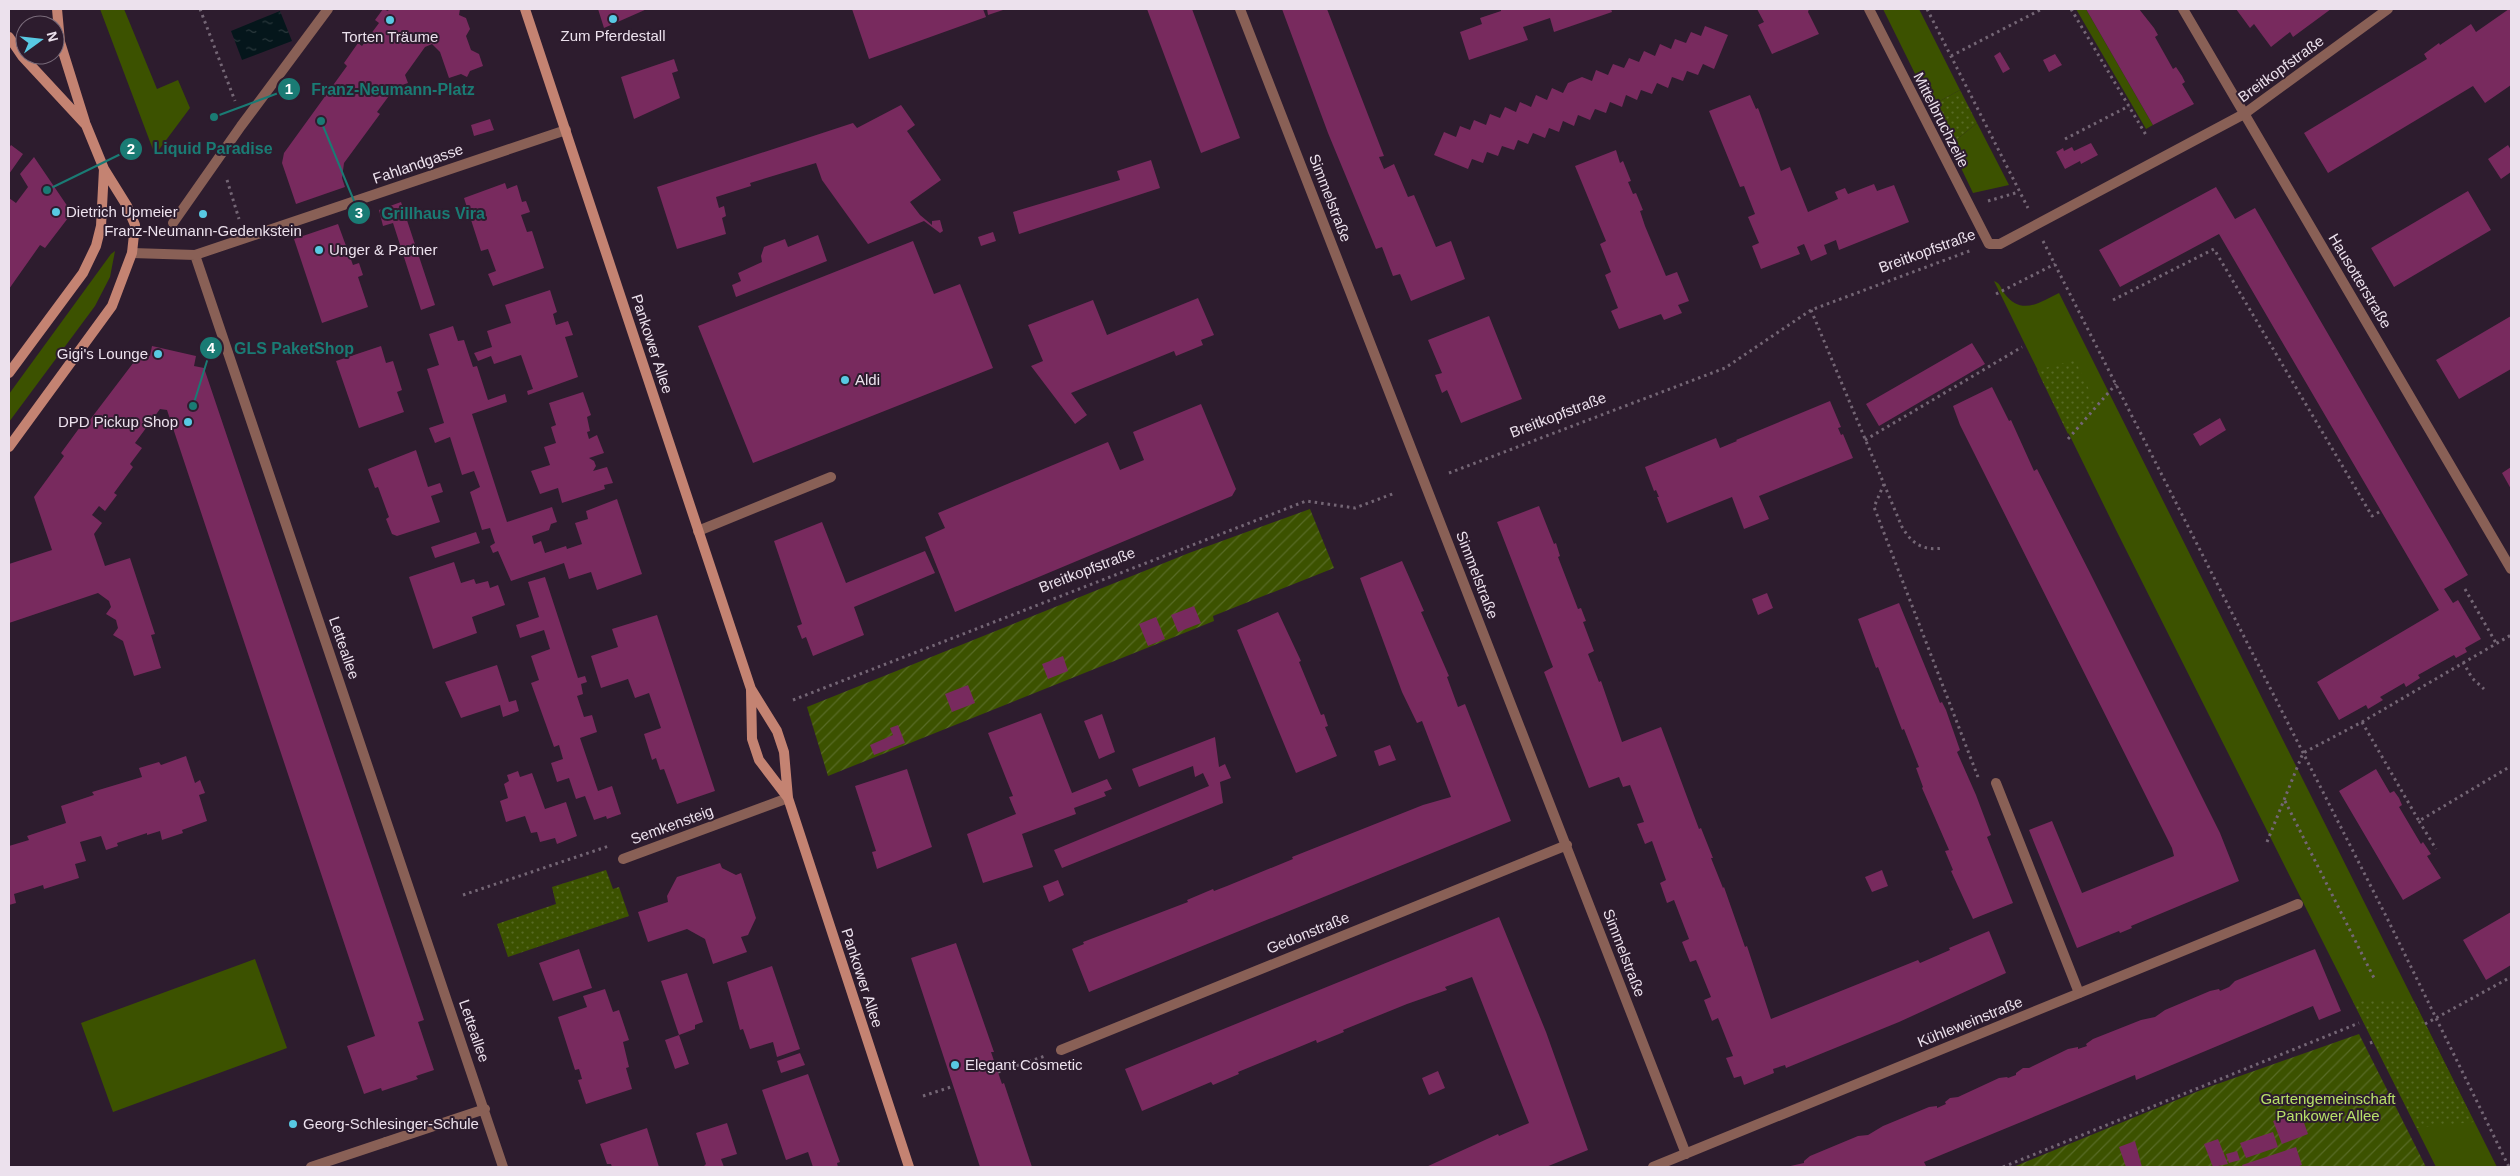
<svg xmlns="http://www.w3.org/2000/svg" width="2520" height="1176" font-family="Helvetica,sans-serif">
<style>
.grass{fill:#3c5200}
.park{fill:url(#park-dots)}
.garden{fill:url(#garden-furrows)}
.water{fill:url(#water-ripples)}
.building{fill:#782a5e}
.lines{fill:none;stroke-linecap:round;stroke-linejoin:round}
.path{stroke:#746675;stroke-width:3;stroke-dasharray:2.5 4;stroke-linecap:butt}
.lane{stroke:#896056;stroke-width:10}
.street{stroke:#896056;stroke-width:10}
.secondary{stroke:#c48372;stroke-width:10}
.poi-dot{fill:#58c9e3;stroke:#2d1c2e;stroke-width:2}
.labels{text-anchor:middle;stroke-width:4;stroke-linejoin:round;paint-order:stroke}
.poi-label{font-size:15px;fill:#ece1ed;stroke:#2d1c2e;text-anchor:start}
.street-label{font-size:15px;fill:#ece1ed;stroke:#2d1c2e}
.park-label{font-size:15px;fill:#b8e169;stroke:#2d1c2e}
.leader{fill:none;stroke:#1a7b74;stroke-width:2}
.callout-dot{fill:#1a7b74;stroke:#2d1c2e;stroke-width:2}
.mark-label{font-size:15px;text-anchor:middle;font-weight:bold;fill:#fff}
.callout-label{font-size:16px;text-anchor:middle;font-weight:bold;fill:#1a7b74;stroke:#2d1c2e;stroke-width:4;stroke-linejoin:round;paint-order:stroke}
</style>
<defs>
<pattern id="park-dots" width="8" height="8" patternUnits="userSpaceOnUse" patternTransform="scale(1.25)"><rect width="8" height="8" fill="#3c5200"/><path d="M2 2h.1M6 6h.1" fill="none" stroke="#586b26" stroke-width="1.8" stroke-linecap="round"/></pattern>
<pattern id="garden-furrows" width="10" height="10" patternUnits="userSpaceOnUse" patternTransform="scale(1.25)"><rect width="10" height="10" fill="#3c5200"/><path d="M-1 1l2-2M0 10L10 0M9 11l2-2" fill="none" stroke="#586b26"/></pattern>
<pattern id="water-ripples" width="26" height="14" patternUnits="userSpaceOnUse" patternTransform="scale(1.25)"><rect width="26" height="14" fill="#05161b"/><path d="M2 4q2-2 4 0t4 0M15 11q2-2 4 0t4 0" fill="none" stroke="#2a383c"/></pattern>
</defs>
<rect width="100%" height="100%" fill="#2d1c2e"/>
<path class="grass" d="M100,9H124L157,89L178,80L190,108L155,155Z
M1883,9H1919L1960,90L1931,106Z
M2076,9H2086L2153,125L2146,129Z
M1977,123L2009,185L1973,193L1950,145Z
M115,251L110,277L95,306L9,422V394L111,254Z
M1994,281C2000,283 2001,288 2004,293C2021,316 2039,303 2059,293L2497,1167H2436L2116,530Z
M255,959L287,1048L113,1112L81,1023Z"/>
<path class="park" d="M1960,90L1977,123L1950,145L1931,106Z
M2075,360L2095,402L2068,434L2037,370Z
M606,870L613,889L619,887L629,916L508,957L497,924L556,904L552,887Z
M2353,1001H2414L2474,1122L2417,1128Z"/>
<path class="garden" d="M1310,509L1334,568L1213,616L1214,621L828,776L807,707L1189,553Z
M2359,1034L2426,1167H2013L2206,1088Z"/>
<path class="water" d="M280,11L292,41L242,60L231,31Z"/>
<path class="building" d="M383,9L388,11L389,9H460L459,15L466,18L470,29L466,36L471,50L479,54L483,66L470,71L467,77L461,74L449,78L440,52L432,44L425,47L405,75L408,83L399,86L397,85L377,112L380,114L344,163L342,178L345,187L296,204L282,163L284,153L347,66L344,63L358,43L362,46L379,23L375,20Z
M598,9H647L604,28Z
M852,9H983L986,17L869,59Z
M987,9H1006L988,15Z
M1147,9H1192L1240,138L1201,153Z
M1282,9H1327L1384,156L1379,157L1384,169L1394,164L1408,197L1414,195L1436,247L1451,241L1465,279L1411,301L1400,274L1393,276L1382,247L1376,249L1328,133Z
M1501,9H1611L1612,12L1554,32L1550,18L1523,27L1528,40L1469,60L1460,32L1482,24L1480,18L1501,11Z
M1757,9H1809L1808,12L1819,34L1772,54L1758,25L1764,22Z
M2086,9H2139L2154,28L2158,35L2155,37L2173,69L2176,67L2182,76L2185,82L2182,84L2194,104L2153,125Z
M2236,9H2331L2293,37L2290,32L2271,47L2254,24L2250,28Z
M2509,9H2511V85L2485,103L2473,86L2328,173L2304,133L2427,59L2424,54L2439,43L2440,45L2471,24L2476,32Z
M1705,26L1728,35L1714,69L1703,64L1698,75L1687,71L1683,81L1672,77L1668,88L1657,83L1652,94L1641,90L1637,100L1626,95L1622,107L1610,102L1606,113L1595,109L1590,120L1578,115L1574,126L1563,121L1559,132L1549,128L1545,138L1533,133L1528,144L1518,140L1514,150L1502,146L1498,156L1487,152L1483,163L1472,159L1468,169L1434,155L1444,132L1456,137L1460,126L1470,130L1474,120L1486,125L1490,114L1500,118L1505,107L1516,112L1520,102L1531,107L1536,95L1547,100L1552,88L1563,93L1568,83L1582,77L1592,81L1596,70L1608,75L1613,64L1624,68L1629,58L1639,62L1644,51L1655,56L1660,44L1671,49L1675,39L1686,43L1691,32L1701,36Z
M2000,52L2010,69L2003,73L1994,56Z
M2055,54L2062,65L2049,72L2043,60Z
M674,59L678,71L672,73L680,98L634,119L621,77Z
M1750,95L1756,109L1758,108L1781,171L1790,167L1808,212L1838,199L1835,192L1845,188L1848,194L1874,184L1877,191L1894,185L1909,222L1839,250L1836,240L1824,245L1827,254L1811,261L1804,244L1797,247L1800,254L1761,269L1752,246L1759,243L1748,217L1755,214L1744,186L1740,187L1709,111Z
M901,105L915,125L907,131L941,180L910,202L920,215L932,225V221L940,220L943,231L940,233L924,221L868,244L822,180L816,163L750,183L751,186L716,197L719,208L724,206L726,216L722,218L726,234L677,249L657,187L853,123L857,128Z
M490,119L494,130L474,136L471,125Z
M2091,143L2098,155L2081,164L2080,161L2065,169L2056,152L2063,148L2064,151L2072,147L2074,151Z
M11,145L23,154L9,174V148Z
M2508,145L2511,150V172L2501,179L2488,159Z
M1616,150L1620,163L1623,161L1631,181L1628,182L1633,194L1636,193L1643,210L1640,211L1645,226L1666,276L1677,272L1689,301L1678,305L1682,313L1664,320L1661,314L1619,329L1611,311L1618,308L1605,275L1611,272L1600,244L1606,241L1575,166Z
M34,157L68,207V218L45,248L40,245L9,289V198L16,203L28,187L20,174Z
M1151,160L1160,188L1019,234L1013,212L1120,180L1117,171Z
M505,183L507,189L517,185L522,202L526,201L530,212L521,215L527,232L532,231L544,268L493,286L488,274L496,271L488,249L481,251L464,198Z
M2216,187L2235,219L2255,208L2468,575L2444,589L2453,603L2458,600L2481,639L2465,648L2467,652L2456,658L2454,655L2418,675L2420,678L2406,687L2404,683L2380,697L2383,700L2368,709L2366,705L2339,720L2317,682L2439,610L2219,234L2120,287L2099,250Z
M2468,191L2491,230L2394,287L2371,248Z
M401,202L435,305L421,310L393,223L383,226L379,210Z
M338,224L353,265L359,263L363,275L358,277L368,307L322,323L294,239Z
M993,232L996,241L981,246L978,237Z
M818,235L827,261L736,297L732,285L741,281L738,273L762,262L761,256L764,247L785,239L788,247Z
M913,241L934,294L960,284L993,368L753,463L698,326Z
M550,290L557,312L553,314L556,325L568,321L573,335L565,337L578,377L528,395L527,391L533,389L521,355L494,364L491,356L478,361L474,353L492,347L487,331L511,323L505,305Z
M1198,298L1214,335L1201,340L1203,345L1176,356L1174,351L1071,393L1087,415L1075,424L1031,366L1043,361L1028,325L1093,300L1107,335Z
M1489,316L1522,399L1461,423L1447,390L1442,393L1435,375L1442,373L1428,340Z
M2511,316V369L2459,399L2436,360Z
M453,326L458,341L464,340L473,367L477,366L488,400L505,394L507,402L472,414L507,522L552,507L557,522L551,524L549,530L532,536L534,544L541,541L545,553L566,546L567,549L582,544L575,523L588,519L586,511L617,499L642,574L597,590L591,572L569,579L564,563L511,581L498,551L493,553L490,546L495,543L490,528L482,530L470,492L480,487L474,471L462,475L450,437L435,443L429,428L444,423L427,369L439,365L429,334Z
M1972,343L1985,364L1879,426L1866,404Z
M152,346L196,356L194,366L204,368L424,1020L418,1022L434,1070L416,1076L418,1079L382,1091L381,1088L364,1094L347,1046L375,1036L167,410L160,409L135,443L142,448L130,464L133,467L114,493L117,495L105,511L99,506L92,515L102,523L94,534L105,566L130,558L155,634L151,635L161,668L134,676L123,641L113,635L118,628L116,620L106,614L111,607L109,601L98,593L9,623V564L52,550L34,497L64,456L61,453L80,427L83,429L140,354L150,356Z
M381,346L386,363L393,361L402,390L397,392L404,412L359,428L336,361Z
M1992,387L2009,421L2011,420L2034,471L2037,469L2089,571L2220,833L2239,881L2131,926L2132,928L2120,933L2119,931L2077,948L2029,830L2052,821L2082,893L2174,856L2172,848L1960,425L1953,406Z
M583,392L591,415L587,417L590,431L587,432L589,439L597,435L604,453L589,458L594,461L596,466L593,471L607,467L613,483L604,485L605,489L562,503L558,488L540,494L531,471L550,465L544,447L556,443L551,427L556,425L549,403Z
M1830,401L1841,427L1838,428L1841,435L1843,434L1853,458L1759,496L1769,519L1744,529L1732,497L1667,523L1657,497H1659L1656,490L1654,491L1645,467L1716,438L1720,448L1737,441L1736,440Z
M1201,404L1236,489L1232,496L955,612L925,537L945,528L938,513L1108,442L1120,470L1144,460L1133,432Z
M2220,418L2226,430L2200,446L2193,434Z
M416,450L428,487L440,483L443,492L431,496L440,522L397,536L392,534L386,519L389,517L378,487L375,488L368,469Z
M2511,467V489L2502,473Z
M1539,506L1554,544L1556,543L1560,556L1558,557L1578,609L1581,608L1586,621L1583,622L1594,651L1588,654L1599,682L1601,681L1622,742L1661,727L1699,829L1701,828L1713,858H1711L1723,888L1724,887L1745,947L1747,946L1771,1019L1918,960L1920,963L1950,950L1949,948L1989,931L2006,973L1899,1022L1786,1068L1785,1065L1773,1069L1774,1073L1744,1085L1741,1076L1734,1078L1726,1058L1733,1056L1718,1018L1712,1021L1704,1000L1711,997L1696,960L1690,962L1682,942L1689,939L1674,900L1667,903L1660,883L1666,880L1652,841L1645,844L1637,824L1644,822L1630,785L1623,787L1619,777L1589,788L1544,672L1553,667L1497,522Z
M822,522L846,583L925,551L935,573L854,607L864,635L813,656L806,637L802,639L797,626L802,624L774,541Z
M476,532L480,543L435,558L431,547Z
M1402,561L1424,611L1421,612L1449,676L1447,677L1458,707L1465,704L1511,821L1089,992L1072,949L1084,944L1083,942L1188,902L1187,900L1213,889L1214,891L1227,886L1293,859L1292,857L1423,805L1451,797L1422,721L1417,723L1402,692L1360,578Z
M454,562L461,583L474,579L476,584L488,581L490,588L498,585L505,605L472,617L477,633L433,649L409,577Z
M545,577L578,678L585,676L587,682L581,684L583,694L577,696L584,717L592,715L597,732L580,738L598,791L612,786L621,814L607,819L606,816L594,820L585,796L576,799L569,778L557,782L551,763L563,759L559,745L554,747L531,683L539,680L531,656L550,649L544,630L520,638L516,625L539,617L528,582Z
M1767,593L1773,608L1758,615L1752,599Z
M1899,603L1940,703L1942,702L1946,710L1960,750L1957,752L1976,795L1991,835L1987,837L2013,903L1973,919L1951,871L1953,870L1945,851L1949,850L1922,788L1923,787L1916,768L1919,767L1904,729L1902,730L1878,667L1876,668L1858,619Z
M1194,606L1201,623L1178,632L1171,615Z
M1278,612L1301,661L1299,662L1321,715L1324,714L1328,726L1325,727L1337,756L1296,773L1237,630Z
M657,615L715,791L677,804L664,769L660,770L656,758L652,760L644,734L661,728L649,693L635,698L628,679L601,688L591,656L618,647L612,629Z
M1156,617L1165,639L1148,646L1139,624Z
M1063,656L1068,671L1048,679L1042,664Z
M497,665L509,702L516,700L519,711L503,717L500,705L461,718L445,682Z
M968,685L975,703L952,712L945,694Z
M1041,713L1072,793L1107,779L1112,789L1104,792L1106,796L1074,808L1076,814L1022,834L1033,867L983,883L967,834L1016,814L1009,797L1013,796L988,733Z
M1102,714L1115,752L1099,759L1084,721Z
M898,725L905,743L874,755L870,745L893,735L890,728Z
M1215,737L1219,767L1225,764L1231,778L1220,782L1223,803L1062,868L1054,850L1209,786L1203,773L1195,777L1193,766L1139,787L1132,769Z
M1390,745L1396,760L1379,766L1374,751Z
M186,756L195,783L200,780L205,793L199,795L207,821L182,830L183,833L162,840L160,831L147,835V833L117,843L118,846L106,850L101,836L80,842L86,861L75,864L79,878L44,889L43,885L14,894L16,903L9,905V846L29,840L27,836L66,823L61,806L94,795L92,792L142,777L139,768L159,762L161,765Z
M907,769L932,847L877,869L872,852L876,851L855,786Z
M2376,769L2390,793L2394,791L2399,798L2402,805L2399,807L2421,844L2423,842L2431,854L2427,856L2441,878L2403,900L2339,791Z
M518,771L520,777L532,773L545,809L566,802L577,836L557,844L555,838L540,842L537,832L531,833L525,816L506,822L500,801L508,798L504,784L509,781L507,775Z
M720,863L722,868L736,875L741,873L756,918L748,935L741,937L747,952L713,964L705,939L687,929L648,942L638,912L668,902L667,896L677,877Z
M1882,870L1888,886L1872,892L1865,877Z
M1058,880L1064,895L1049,902L1043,886Z
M2511,912V965L2486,980L2463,940Z
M1499,917L1546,1032L1588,1150L1546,1167H1426L1498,1134L1499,1136L1529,1123L1472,977L1445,987L1447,990L1407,1004L1343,1030L1344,1032L1317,1043L1316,1040L1304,1045L1238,1072L1239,1074L1213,1085L1211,1082L1142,1111L1125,1069Z
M956,943L994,1052H991L1002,1084L1004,1083L1032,1167H980L911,958Z
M579,949L592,988L553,1001L539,963Z
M2315,949L2341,1011L2319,1020L2313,1006L2136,1080L2135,1075L1924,1162L1926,1166L1924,1167H1786L1804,1163V1161L1810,1156L1858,1136L1868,1135L1883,1126L1929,1107L1937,1106V1108L1946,1104L1945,1102L1950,1098L1958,1097L1999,1078L2007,1077L2008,1078L2016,1075V1073L2023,1068H2029L2068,1049L2078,1047V1049L2087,1046L2086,1044L2093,1039L2141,1020L2155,1017L2165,1010L2210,991L2219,989L2220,991L2229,987L2235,981Z
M772,966L800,1049L777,1057L773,1042L750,1049L743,1029L740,1030L727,982Z
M687,973L703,1022L695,1025V1029L679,1035L689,1064L675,1069L665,1040L679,1035L661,981Z
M605,989L613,1012L619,1010L629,1040L623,1042L629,1067L626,1068L632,1089L586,1104L578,1080L582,1079L579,1069L575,1070L558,1017L587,1007L583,996Z
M800,1053L805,1065L781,1073L777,1061Z
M1438,1071L1445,1088L1429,1095L1422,1078Z
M808,1074L840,1162L837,1163L838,1167H813L808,1152L786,1160L762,1090Z
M2288,1115L2290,1121L2302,1117L2308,1134L2282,1144L2273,1121Z
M727,1123L737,1154L721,1159L724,1167H703L706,1164L696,1133Z
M647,1128L659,1167H612L611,1164H607L600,1144Z
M2273,1132L2278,1147L2246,1158L2240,1143Z
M2218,1139L2228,1164L2213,1167L2204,1144Z
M2135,1141L2142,1167H2126L2119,1147Z
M2296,1147L2302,1165L2296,1167H2243L2242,1165Z
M2237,1151L2240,1160L2229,1163L2226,1154Z"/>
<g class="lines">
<path class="path" d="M200,9L235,101
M1927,9L2028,208
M2071,9L2146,135
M1951,56L2042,9
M2065,139L2129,106
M227,180L239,219
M1988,201L2019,192
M2043,241L2387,918L2509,1167
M1996,294L2055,264
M2113,300L2214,249L2372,516L2381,511
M1811,310L1902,527C1912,544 1923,551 1943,548
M2068,439L2116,384
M1865,440L2022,347
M1449,473L1725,368L1811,310L1972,250
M1884,484L1874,507L1978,777
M2465,589L2496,643
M2463,662L2472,678L2484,689
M793,700L1306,501L1355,508L1395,493
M2362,722L2419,821L2511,766
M2285,801L2375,980
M2419,821L2436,849
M2267,842L2303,753L2362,722L2511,635
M463,895L609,846
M2425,1024L2511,977
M2370,1043L2373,1042
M998,1072L1045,1056
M923,1096L954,1086
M2003,1167L2359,1023"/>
<path class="lane" d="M698,531L831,477
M1996,783L2079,993
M311,1167L386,1142"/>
<path class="street" d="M1240,9L1686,1154
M1869,9L1989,244H2000L2244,114L2388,9
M2183,9L2511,569
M173,223L241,126L328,9
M132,253L195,255L566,130
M195,255L503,1167
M623,859L788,798
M1061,1050L1567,845
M386,1142L485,1109
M1653,1167L2298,904"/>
<path class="secondary" d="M57,9L60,42L85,122
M525,9L751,689L777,731L784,752L788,798L909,1167
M9,37L22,56L86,125L104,169L127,206L135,225L132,253L112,306L9,447
M9,373L83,273L96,246L101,226L104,169
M751,690L752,739L759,760L788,798"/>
</g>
<g class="poi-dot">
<circle cx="613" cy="19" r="5"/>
<circle cx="390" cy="20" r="5"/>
<circle cx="56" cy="212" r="5"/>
<circle cx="203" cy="214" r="5"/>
<circle cx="319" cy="250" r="5"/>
<circle cx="158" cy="354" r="5"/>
<circle cx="845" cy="380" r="5"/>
<circle cx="188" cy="422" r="5"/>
<circle cx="955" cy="1065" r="5"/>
<circle cx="293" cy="1124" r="5"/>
</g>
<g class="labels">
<g class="poi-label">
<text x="613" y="41" text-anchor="middle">Zum Pferdestall</text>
<text x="390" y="42" text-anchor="middle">Torten Träume</text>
<text x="66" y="217">Dietrich Upmeier</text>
<text x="203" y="236" text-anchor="middle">Franz-Neumann-Gedenkstein</text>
<text x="329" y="255">Unger &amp; Partner</text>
<text x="148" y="359" text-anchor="end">Gigi's Lounge</text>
<text x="855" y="385">Aldi</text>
<text x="178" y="427" text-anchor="end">DPD Pickup Shop</text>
<text x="965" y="1070">Elegant Cosmetic</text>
<text x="303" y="1129">Georg-Schlesinger-Schule</text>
</g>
<g class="street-label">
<text transform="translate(2281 69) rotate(-36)" y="5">Breitkopfstraße</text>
<text transform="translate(1941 120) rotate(63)" y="5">Mittelbruchzeile</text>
<text transform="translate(418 164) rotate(-19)" y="5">Fahlandgasse</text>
<text transform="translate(1330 198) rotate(69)" y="5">Simmelstraße</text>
<text transform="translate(1927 251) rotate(-20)" y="5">Breitkopfstraße</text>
<text transform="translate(2360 281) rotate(59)" y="5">Hausotterstraße</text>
<text transform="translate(652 344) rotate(72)" y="5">Pankower Allee</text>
<text transform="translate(1558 415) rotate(-21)" y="5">Breitkopfstraße</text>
<text transform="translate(1087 570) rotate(-21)" y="5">Breitkopfstraße</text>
<text transform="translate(1477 575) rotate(69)" y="5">Simmelstraße</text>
<text transform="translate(344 648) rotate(71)" y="5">Letteallee</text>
<text transform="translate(672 825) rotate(-20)" y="5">Semkensteig</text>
<text transform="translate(1308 933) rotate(-22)" y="5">Gedonstraße</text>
<text transform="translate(1624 953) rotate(69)" y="5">Simmelstraße</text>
<text transform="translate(862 978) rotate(72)" y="5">Pankower Allee</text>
<text transform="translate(1970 1022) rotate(-22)" y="5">Kühleweinstraße</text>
<text transform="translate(474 1031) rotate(71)" y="5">Letteallee</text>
</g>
<g class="park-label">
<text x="2328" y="1104">Gartengemeinschaft<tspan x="2328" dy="17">Pankower Allee</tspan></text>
</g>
</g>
<path class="leader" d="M214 117L289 89M47 190L131 149M321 121L359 213M193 406L211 348"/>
<g class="callout-dot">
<circle cx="214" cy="117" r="5"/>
<circle cx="47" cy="190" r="5"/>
<circle cx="321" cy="121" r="5"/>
<circle cx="193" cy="406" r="5"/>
<circle cx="289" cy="89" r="12"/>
<circle cx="131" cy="149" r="12"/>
<circle cx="359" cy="213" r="12"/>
<circle cx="211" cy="348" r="12"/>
</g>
<g class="mark-label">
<text x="289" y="94">1</text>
<text x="131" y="154">2</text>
<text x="359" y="218">3</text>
<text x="211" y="353">4</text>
</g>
<g class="callout-label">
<text x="393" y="95">Franz-Neumann-Platz</text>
<text x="213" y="154">Liquid Paradise</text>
<text x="433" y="219">Grillhaus Vira</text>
<text x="294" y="354">GLS PaketShop</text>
</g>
<rect width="2520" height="1176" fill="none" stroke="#ece1ed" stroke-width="20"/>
<g transform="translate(40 40) rotate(75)"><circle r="24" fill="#2d1c2e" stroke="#796b7a"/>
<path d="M0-4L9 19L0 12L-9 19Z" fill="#58c9e3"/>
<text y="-8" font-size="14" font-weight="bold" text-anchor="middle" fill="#ece1ed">N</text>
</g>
</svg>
